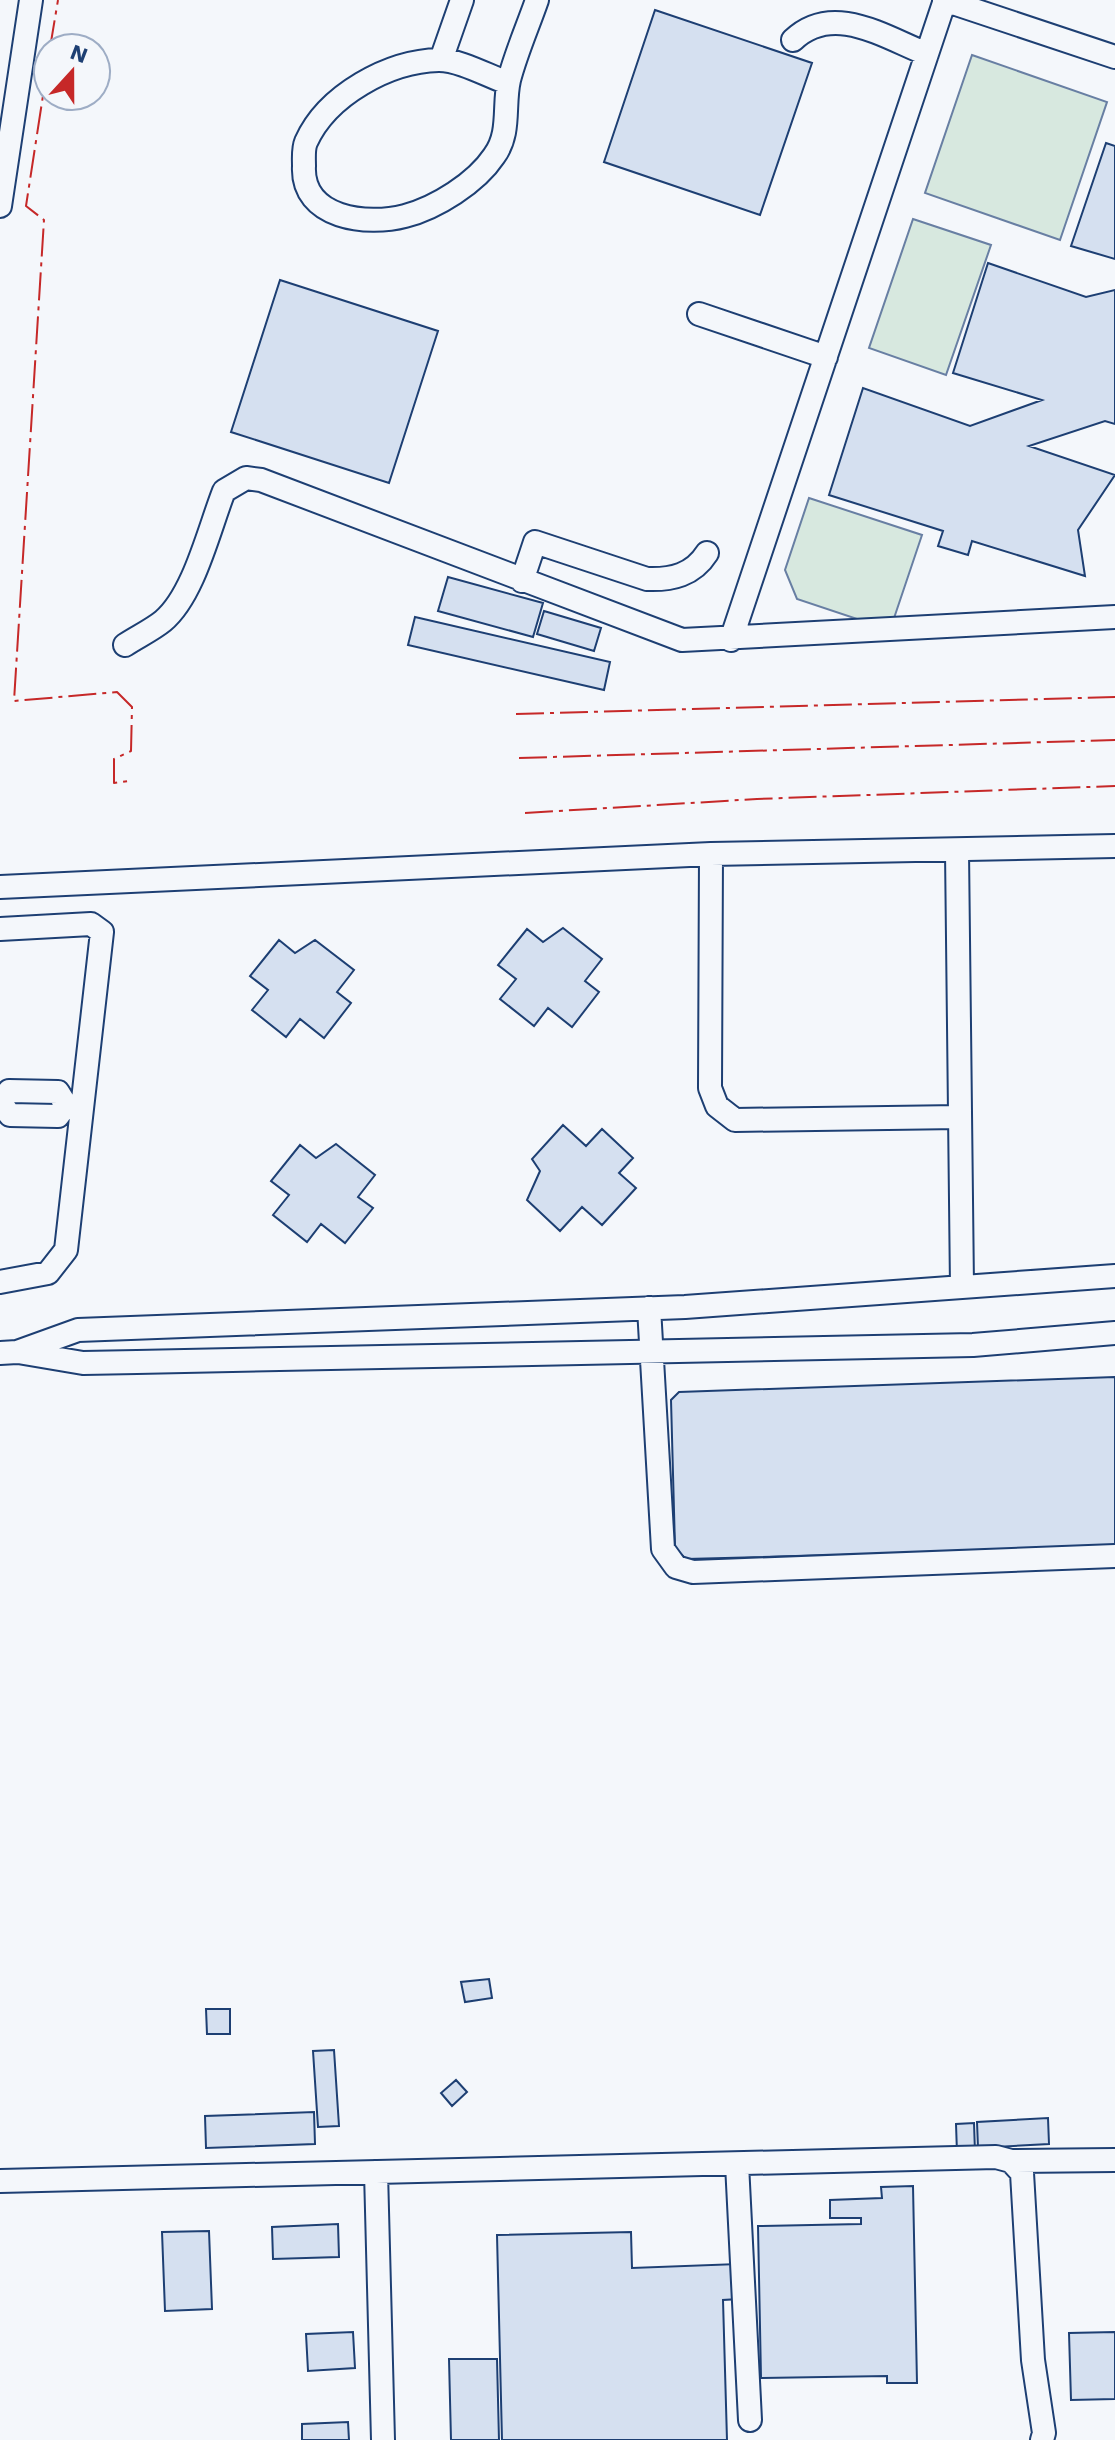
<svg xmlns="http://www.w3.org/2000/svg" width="1115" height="2440" font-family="'Work Sans',sans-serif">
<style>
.green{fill:#d7e8df;stroke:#687fa3;stroke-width:2}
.building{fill:#d5e0f0;stroke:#1d3f73;stroke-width:2}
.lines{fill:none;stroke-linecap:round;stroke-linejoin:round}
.minor-casing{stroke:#1d3f73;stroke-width:26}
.minor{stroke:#f4f7fb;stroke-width:22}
.power{stroke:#c62828;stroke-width:2;stroke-dasharray:28 6 4 6;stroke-linecap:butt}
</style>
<rect width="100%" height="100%" fill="#f4f7fb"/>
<path class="green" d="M972,55L1107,102L1060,240L925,193Z
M913,219L991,245L946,375L869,348Z
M809,498L922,535L890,630L797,599L785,570Z"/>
<path class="building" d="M655,10L812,63L760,215L604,162Z
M1106,143L1115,146V259L1071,246Z
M988,263L1086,297L1115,290V424L1105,421L1029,446L1115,475L1078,530L1085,576L972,541L968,555L938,546L943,531L829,495L863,388L970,426L1042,400L953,373Z
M280,280L438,331L389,483L231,432Z
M448,577L543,603L533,637L438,611Z
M544,611L601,628L594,651L537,634Z
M415,617L610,662L604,690L408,645Z
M563,928L602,959L585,981L599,992L572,1027L548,1008L534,1026L500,999L516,979L498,965L527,929L543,942Z
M279,940L295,953L315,940L354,970L337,992L351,1003L324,1038L300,1019L286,1037L252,1010L268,990L250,976Z
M563,1125L586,1146L602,1129L633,1158L619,1173L636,1188L602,1225L582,1207L560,1231L527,1200L540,1171L532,1159Z
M336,1144L375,1175L358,1197L373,1208L345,1243L321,1224L307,1242L273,1215L289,1195L271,1181L300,1145L316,1158Z
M1115,1377V1548L686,1559L675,1548L671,1400L679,1392Z
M489,1979L492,1998L465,2002L461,1982Z
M206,2009H230V2034H207Z
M334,2050L339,2126L318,2127L313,2051Z
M456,2080L467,2092L452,2106L441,2093Z
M314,2112L315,2144L206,2148L205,2116Z
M1048,2118L1049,2144L978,2148L977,2122Z
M974,2123L975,2152L957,2153L956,2124Z
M913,2186L917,2383H887V2376L761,2378L758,2226L861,2224V2218H830V2200L882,2198L881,2187Z
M338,2224L339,2257L273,2259L272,2227Z
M209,2231L212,2309L165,2311L162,2232Z
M631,2232L632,2268L738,2264L739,2299L723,2300L727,2440H502L497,2235Z
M353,2332L355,2368L308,2371L306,2334Z
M1115,2332V2399L1071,2400L1069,2333Z
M449,2359H497L499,2440H451Z
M348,2422L349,2440H302V2424Z"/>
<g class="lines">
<defs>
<path id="minor" d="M944,0L1115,57
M793,40C833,2 884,37 927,54
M441,60L462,0
M508,83C488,76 460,60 439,60C389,61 327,95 306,142C303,149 304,159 304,166C301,219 368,226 405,216C436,208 476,183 494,156C511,133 503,106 509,80C516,53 528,26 537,0
M0,206L31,0
M699,314L826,357
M522,581L535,542L647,579C672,580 693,575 707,553
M731,640L945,0
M125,645C137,637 152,630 163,621C194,595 209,529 224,491L246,478L261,480L682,640L1115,617
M957,851L962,1287
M711,854L710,1088L717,1106L735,1120L959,1117
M0,887L711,854L1115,846
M0,929L91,924L102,932L66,1250L48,1273L0,1282
M1,1103L9,1091L58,1092L66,1105
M1,1103L10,1115L58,1116L66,1105
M649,1308L663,1549L676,1567L693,1572L1115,1556
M18,1352L83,1363L137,1362L973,1345L1115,1333
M0,1353L17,1352L78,1330L685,1307L1115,1276
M1011,2161L1022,2173L1033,2360L1044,2433L1042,2440
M737,2164L750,2420
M376,2172L383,2440
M0,2181L996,2157L1011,2161L1115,2160"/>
</defs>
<use href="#minor" class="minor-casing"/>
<use href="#minor" class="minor"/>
<path class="power" d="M50,48L58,0
M48,63L26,206L44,220L14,701L117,692L132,707L131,751L114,759V783L129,781
M516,714L1115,697
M519,758L1115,740
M525,813L757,799L1115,786"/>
</g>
<g transform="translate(72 72) rotate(21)"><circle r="38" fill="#f4f7fb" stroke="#9eadc5" stroke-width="2"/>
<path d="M0-6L14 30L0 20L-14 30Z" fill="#c62828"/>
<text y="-12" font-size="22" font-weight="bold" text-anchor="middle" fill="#1d3f73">N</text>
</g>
</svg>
